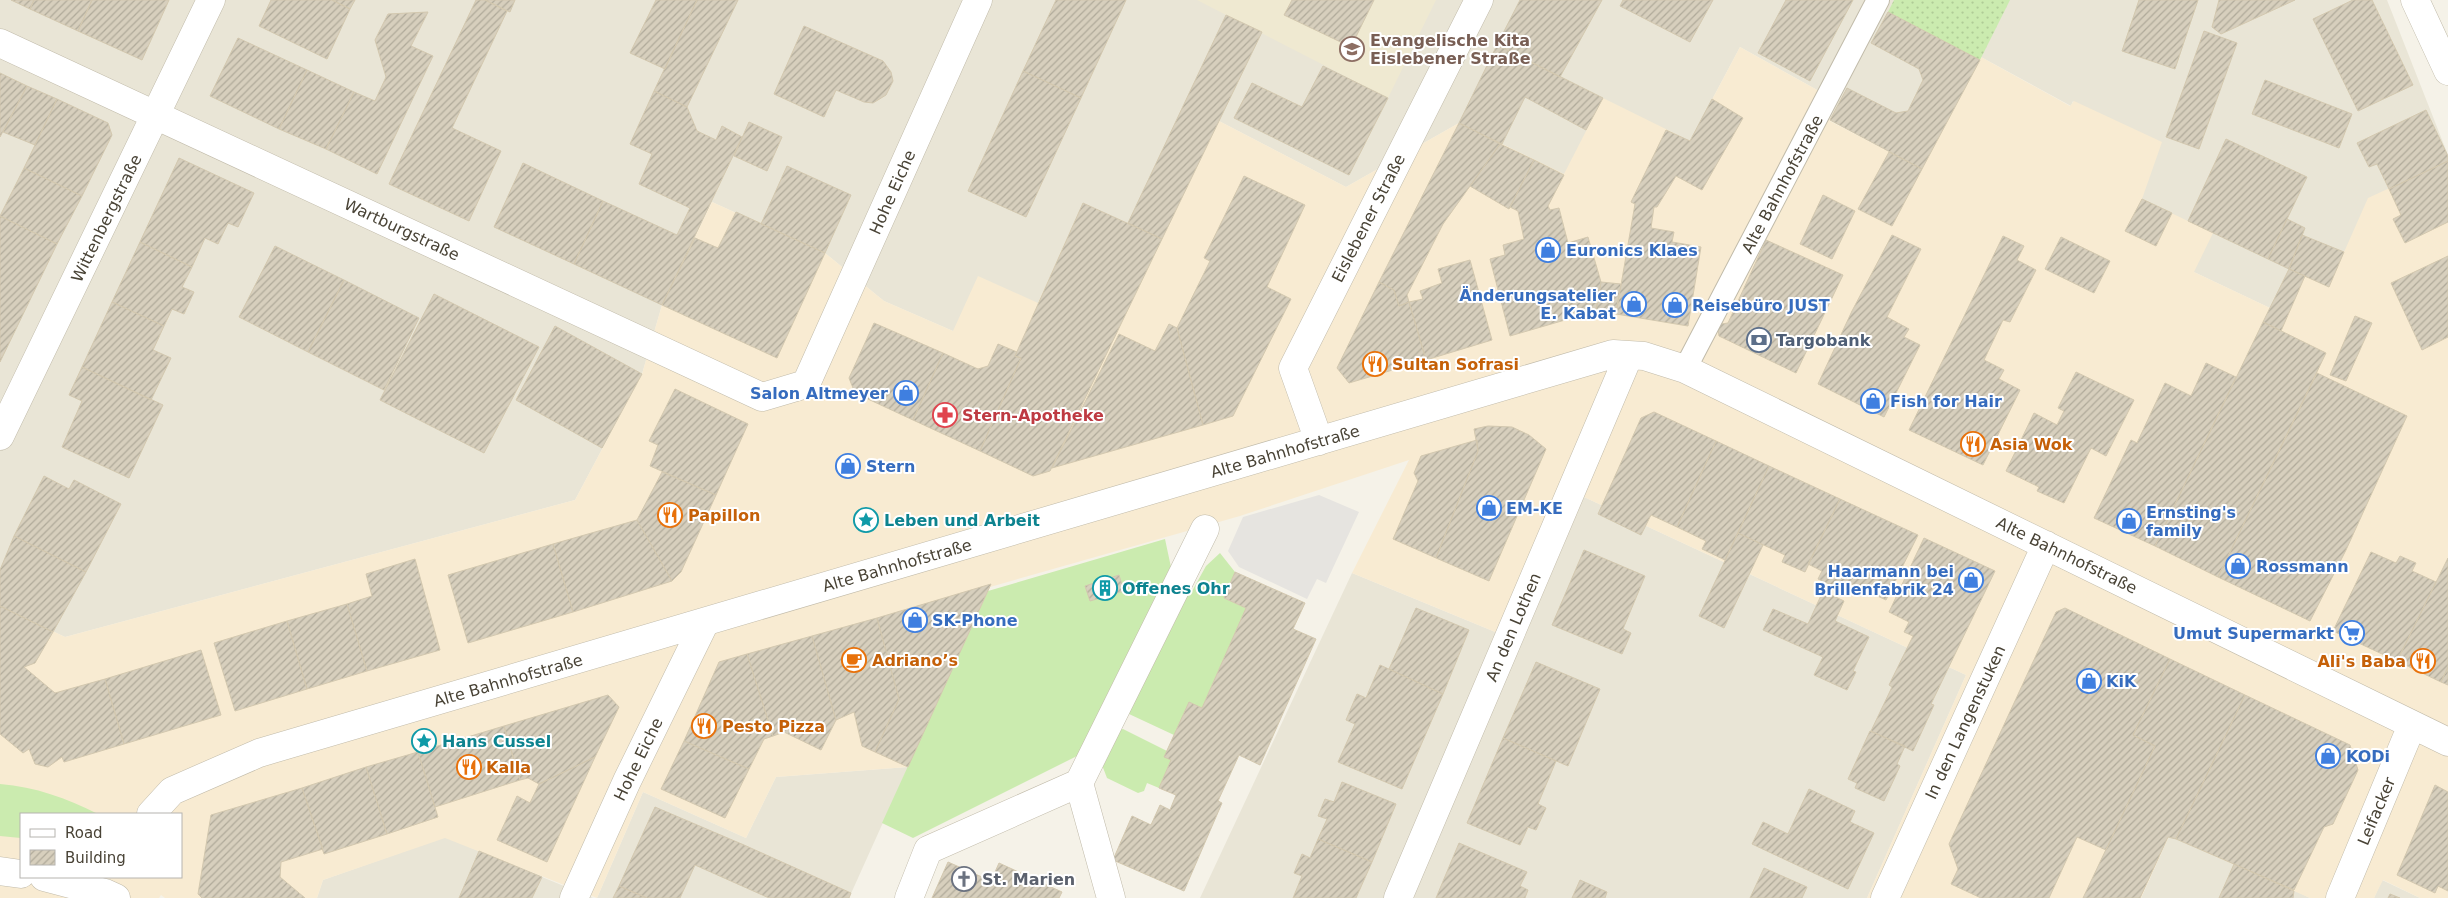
<svg xmlns="http://www.w3.org/2000/svg" width="2448" height="898" font-family="'DejaVu Sans',sans-serif">
<style>
.residential{fill:#e9e5d6}
.commercial{fill:#f8ebd2;fill-rule:evenodd}
.education{fill:#efe9d1}
.grass{fill:#cbebaf}
.garden{fill:url(#garden-dots)}
.parking{fill:#e6e4e0}
.building{fill:url(#building-hatch);stroke:#d3c8af}
.lines{fill:none;stroke-linecap:round;stroke-linejoin:round}
.service-casing{stroke:#c1bbaa;stroke-width:24}
.minor-casing{stroke:#c1bbaa;stroke-width:29}
.tertiary-casing{stroke:#c1bbaa;stroke-width:29}
.service{stroke:#fff;stroke-width:22}
.minor{stroke:#fff;stroke-width:28}
.tertiary{stroke:#fff;stroke-width:28}
.labels{text-anchor:middle;stroke-width:4;stroke-linejoin:round;paint-order:stroke}
.education-label{font-size:16px;font-weight:bold;fill:#785e54;stroke:#fff;text-anchor:start}
.street-label{font-size:16px;fill:#494336;stroke:#fff}
.shop-label{font-size:16px;font-weight:bold;fill:#366cbe;stroke:#fff;text-anchor:start}
.service-label{font-size:16px;font-weight:bold;fill:#4e5e75;stroke:#fff;text-anchor:start}
.food-label{font-size:16px;font-weight:bold;fill:#c56008;stroke:#fff;text-anchor:start}
.health-label{font-size:16px;font-weight:bold;fill:#be3a42;stroke:#fff;text-anchor:start}
.culture-label{font-size:16px;font-weight:bold;fill:#0d838f;stroke:#fff;text-anchor:start}
.worship-label{font-size:16px;font-weight:bold;fill:#5b616d;stroke:#fff;text-anchor:start}
</style>
<defs>
<pattern id="garden-dots" width="8" height="8" patternUnits="userSpaceOnUse" patternTransform="scale(1.25)"><rect width="8" height="8" fill="#cbebaf"/><path d="M2 2h.1M6 6h.1" fill="none" stroke="#b0cb97" stroke-width="1.8" stroke-linecap="round"/></pattern>
<pattern id="building-hatch" width="6" height="6" patternUnits="userSpaceOnUse" patternTransform="scale(1.25)"><rect width="6" height="6" fill="#d7cfbd"/><path d="M-1 1l2-2M0 6l6-6M5 7l2-2" fill="none" stroke="#b0aa9a"/></pattern>
</defs>
<rect width="100%" height="100%" fill="#f5f2e8"/>
<path class="residential" d="M0,0H2387L2448,155V161L2329,287L2270,308L2194,272L2073,101L2071,106L1981,57L1922,169L1830,120L1819,91L1740,47L1690,141L1666,130L1564,175L1459,123L1346,187L1219,121L1162,239L1084,203L1038,303L953,331L884,301L825,253L712,202L662,305L642,374L575,500L65,637L0,606Z
M1584,497L1966,675L1867,898H1200L1352,573L1522,643Z
M908,767L849,898H597L643,792L746,838L776,777Z
M2169,836L2294,890L2310,898H2141Z
M445,837L593,898H317L323,880Z
M2382,880L2420,898H2374Z"/>
<path class="commercial" d="M1740,47L1819,91L1830,121L1922,169L1981,57L2070,106L2074,101L2162,142L2142,199L2213,233L2194,272L2270,308L2289,269L2329,286L2368,198L2448,161V898H2420L2383,880L2374,898H2310L2169,836L2141,898H1867L1966,675L1584,497L1522,643L1352,573L1409,460L1240,516L990,587L908,767L776,777L746,838L643,792L597,898L445,838L323,880L317,898H165L161,895L159,898H0V606L65,637L575,500L642,374L662,305L712,202L825,253L884,301L953,331L978,276L1038,303L1083,203L1162,239L1219,121L1346,187L1459,123L1564,174L1603,98L1690,141ZM21,814H181V877H21Z"/>
<path class="education" d="M1197,0H1436L1388,98Z"/>
<path class="grass" d="M1165,539L1172,572L1079,755L913,838L882,823L988,591Z
M1220,553L1235,572L1224,598L1246,608L1202,708L1189,703L1174,735L1129,714L1128,711L1187,593H1191L1206,566Z
M1123,729L1167,751L1171,760L1159,788L1147,783L1144,791L1138,793L1107,778L1102,765L1117,731Z
M0,784C36,787 66,798 98,814H21V838L0,836Z"/>
<path class="garden" d="M1894,0H2010L1980,60L1888,12Z"/>
<path class="parking" d="M1319,495L1359,512L1326,583L1317,579L1307,599L1239,567L1228,551L1243,517Z"/>
<path class="building" d="M11,0H34L30,9Z
M34,0H92L78,31L30,9Z
M92,0H169L142,60L78,31Z
M271,0H332L350,9L327,59L259,26Z
M332,0H355L350,9Z
M476,0H485L507,11L452,128L501,151L469,221L389,184Z
M485,0H515L510,12Z
M656,0H697L665,69L630,53Z
M697,0H738L687,107L654,91Z
M1056,0H1126L1081,98L1023,71Z
M1292,0H1374L1351,47L1284,15Z
M1520,0H1602L1560,77L1497,45Z
M1623,0H1713L1690,42L1620,6Z
M1786,0H1853L1810,81L1758,53Z
M2139,0H2198L2175,69L2122,51Z
M2219,0H2295L2221,34L2212,27Z
M2353,0H2372L2413,85L2358,111L2313,19Z
M428,12L411,46L433,56L377,174L326,149L354,92L375,101L386,77L375,40L388,14Z
M1888,12L1980,60L1922,169L1830,120L1847,88L1896,113L1908,111L1923,80L1919,69L1871,43Z
M1226,15L1262,32L1162,239L1128,223Z
M804,26L883,61L891,72L893,81L886,95L873,103L864,102L836,90L824,117L774,94Z
M2204,31L2237,43L2199,149L2166,137Z
M238,38L307,70L279,129L210,96Z
M1497,45L1603,98L1586,130L1525,97L1502,144L1459,123Z
M1323,66L1388,98L1349,175L1234,118L1252,83L1302,107Z
M307,70L354,92L326,149L279,129Z
M1023,71L1081,98L1026,217L968,191Z
M0,73L27,86L0,137Z
M2265,80L2352,114L2339,148L2252,114Z
M27,86L57,99L35,145L3,132Z
M654,91L687,107L697,131L716,140L722,126L742,137L662,305L574,264L603,201L677,235L690,208L639,184L652,154L630,144Z
M57,99L108,123L112,135L82,196L24,168Z
M1712,99L1743,118L1702,190L1676,176L1657,207H1654L1651,228L1674,232L1672,242L1701,247L1688,326L1616,314L1635,204L1631,202L1666,130L1690,141Z
M2426,110L2448,156V161L2389,189L2377,164L2369,167L2357,143Z
M749,122L782,137L767,171L734,156Z
M1459,123L1500,144L1443,224L1407,295L1409,302L1399,306L1394,290L1379,282Z
M2226,139L2307,177L2268,259L2188,221Z
M1500,144L1534,160L1509,209L1470,186Z
M1889,152L1922,169L1892,226L1858,209Z
M179,158L254,193L238,227L228,223L218,244L205,238L192,267L140,242Z
M1534,160L1564,175L1548,206L1550,210L1559,208L1568,243L1588,237L1601,282L1596,311L1510,336L1490,259L1505,255L1503,245L1524,239L1518,211L1510,207Z
M2448,161V222L2405,243L2393,219L2401,215L2389,189Z
M523,163L603,201L574,264L494,227Z
M787,166L851,195L825,253L761,224Z
M24,168L82,196L57,244L0,216Z
M1244,176L1305,205L1267,287L1291,299L1233,416L1203,425L1177,328L1210,261L1204,258Z
M1823,195L1855,211L1832,259L1800,244Z
M2142,199L2172,213L2156,246L2125,231Z
M1083,203L1162,239L1050,471L1033,476L980,451L1021,358L1015,356Z
M736,212L825,253L777,358L662,305L695,238L718,248Z
M0,216L57,244L0,362Z
M2287,219L2305,228L2289,269L2268,259Z
M1892,235L1921,249L1887,317L1909,329L1904,337L1920,345L1884,417L1818,384L1852,311Z
M2302,235L2344,252L2329,287L2289,269Z
M2003,236L2024,246L2017,260L2036,270L2010,322L2003,320L1984,360L2004,370L1999,379L2020,390L1983,465L1909,430Z
M2061,237L2110,261L2094,293L2045,269Z
M1766,240L1843,275L1796,373L1719,336L1718,329L1721,324L1728,323Z
M140,242L192,267L182,287L194,292L184,314L172,309L164,326L112,302Z
M275,246L344,280L308,352L239,317Z
M2448,256V337L2422,350L2391,283Z
M1470,260L1492,340L1426,360L1409,302L1423,299L1420,291L1442,283L1438,269Z
M2289,269L2305,276L2281,331L2263,322Z
M344,280L419,318L384,390L308,352Z
M1379,282L1394,290L1399,306L1409,302L1426,360L1349,383L1337,368Z
M1601,282L1621,284L1616,312L1596,311Z
M434,294L539,347L484,453L380,400Z
M112,302L164,326L153,350L171,358L151,400L82,367Z
M2355,316L2372,323L2346,381L2330,375Z
M2263,322L2326,353L2218,577L2155,546Z
M874,323L943,353L913,420L855,393L849,378Z
M1169,324L1177,328L1203,425L1052,468L1119,334L1155,351Z
M555,326L642,374L602,448L516,400Z
M998,344L1017,352L1015,356L1021,358L980,451L913,420L943,353L978,369L988,366Z
M2206,363L2236,377L2155,546L2094,518L2131,440L2137,443L2165,383L2191,396Z
M82,367L163,405L129,478L62,447L82,401L69,395Z
M2076,372L2134,400L2106,456L2091,448L2064,503L2037,491L2039,487L2006,471L2034,413L2057,425L2064,411L2058,408Z
M2317,373L2407,416L2346,550L2310,621L2218,577Z
M675,389L748,424L716,495L650,466L658,445L649,441Z
M1654,412L1716,441L1677,527L1651,515L1641,535L1598,514L1641,418Z
M1488,426L1512,427L1529,435L1546,449L1489,581L1436,558L1478,451L1474,429Z
M1477,440L1478,451L1436,558L1393,539L1418,481L1414,473L1421,456Z
M1716,441L1769,466L1725,560L1702,549L1706,541L1677,527Z
M1769,466L1840,499L1805,572L1782,562L1785,555L1738,533Z
M662,472L716,495L681,572L672,581L637,520Z
M44,476L69,489L74,480L121,504L86,572L14,536Z
M1840,499L1918,535L1886,600L1847,582L1843,590L1818,579L1822,571L1808,564Z
M637,520L672,581L573,612L553,544Z
M1738,533L1763,545L1724,628L1699,616Z
M14,536L86,572L53,632L0,606V570Z
M1924,538L1995,571L1931,704L1934,705L1913,751L1871,731L1892,687L1889,685L1913,636L1904,632L1909,622L1889,612Z
M553,544L573,612L468,643L448,575Z
M1584,550L1645,576L1623,629L1631,633L1622,654L1552,625Z
M2371,552L2396,563L2400,556L2416,563L2412,571L2436,582L2397,661L2333,631Z
M2448,558V667L2441,682L2397,661Z
M415,559L440,650L367,671L347,604L372,596L366,574Z
M1235,572L1305,603L1293,629L1316,639L1260,765L1239,755L1218,801L1222,803L1184,891L1113,860L1132,816L1151,825L1160,805L1170,810L1176,795L1159,788L1171,760L1164,757L1189,702L1202,708L1246,608L1224,598Z
M1119,575L1124,591L1090,601L1085,586Z
M991,584L908,767L875,752L899,699L877,618Z
M1823,591L1844,601L1835,621L1869,637L1853,671L1856,672L1847,690L1814,675L1823,657L1763,630L1773,609L1808,624Z
M347,604L367,671L307,689L287,621Z
M0,606L53,632L35,663L24,667L55,693L105,679L124,744L64,762L62,757L48,767L35,764L29,749L23,753L0,734Z
M1416,608L1469,630L1443,694L1389,669Z
M2065,608L2170,659L2133,735L2155,746L2106,850L2077,837L2049,898H1981L1951,884L1958,869L1949,844L2056,612Z
M877,618L899,699L875,752L862,746L854,712L836,720L812,636Z
M287,621L307,689L235,711L214,643Z
M812,636L836,720L821,750L784,732L773,736L747,654Z
M201,650L221,715L124,744L105,679Z
M747,654L773,736L764,739L749,769L684,741L719,662Z
M2170,659L2245,695L2176,839L2168,837L2140,898H2083L2155,746L2133,735Z
M1536,662L1600,689L1568,766L1503,738Z
M1380,665L1443,694L1402,789L1338,762L1355,724L1346,720L1357,694L1366,698Z
M2448,667V685L2441,682Z
M608,695L619,707L595,757L539,784L528,778L520,780L504,726Z
M2245,695L2350,745L2358,770L2333,824L2324,827L2294,890L2176,839Z
M504,726L520,780L435,807L418,752Z
M1870,731L1905,746L1897,764L1900,766L1884,801L1855,788L1857,783L1848,779Z
M1503,738L1556,761L1538,804L1546,808L1536,830L1528,827L1520,845L1467,823Z
M684,741L749,769L725,818L661,789Z
M418,752L438,817L387,834L366,767Z
M595,757L547,862L497,840L517,796L530,803L539,784Z
M366,767L387,834L324,854L302,788Z
M1342,782L1396,804L1372,862L1318,839L1327,819L1318,816L1325,799L1334,802Z
M2435,785L2448,792V891L2438,886L2435,893L2397,875Z
M302,788L323,849L281,862L280,877L305,898H202L198,894L211,815Z
M1809,789L1855,811L1850,822L1874,833L1848,889L1752,844L1763,822L1788,834Z
M655,807L744,845L851,893L849,898H769L695,865L680,898H647L619,886Z
M1318,839L1372,862L1356,898H1293L1302,876L1294,873L1302,854L1310,858Z
M1459,843L1527,872L1520,886L1528,890L1525,898H1436Z
M479,851L542,877L532,898H459Z
M948,862L991,881L999,863L1062,892L1059,898H932Z
M2234,864L2294,891L2293,898H2219Z
M1764,868L1807,887L1802,898H1750Z
M1580,880L1607,892L1605,898H1572Z
M619,886L647,898H613Z
M2390,894L2400,898H2388Z"/>
<g class="lines">
<defs>
<path id="service" d="M1685,369L1878,0"/>
<path id="minor" d="M0,43L762,397L806,384L978,0
M0,436L211,0
M1319,441L1293,368L1479,0
M1079,783L1111,898
M151,814L172,791L259,753L1613,354L1644,356L1685,369L2448,742
M574,898L627,781L705,622
M909,898L928,850L1079,783L1205,529
M1398,898L1629,355
M1885,898L2046,545
M2340,898L2412,725"/>
<path id="tertiary" d="M2415,0L2448,71
M0,871L21,874
M44,877L105,893L116,898"/>
</defs>
<use href="#service" class="service-casing"/>
<use href="#minor" class="minor-casing"/>
<use href="#tertiary" class="tertiary-casing"/>
<use href="#service" class="service"/>
<use href="#minor" class="minor"/>
<use href="#tertiary" class="tertiary"/>
</g>
<defs>
<symbol id="school-ring" viewBox="-11 -11 22 22"><circle r="9.5" fill="#fff" stroke="#8d6e63" stroke-width="1.5"/><path d="M0-5L7-2L0 1L-7-2ZM-4 1L0 2.5L4 1V4Q0 6-4 4Z" fill="#8d6e63"/></symbol>
<symbol id="shop-ring" viewBox="-11 -11 22 22"><circle r="9.5" fill="#fff" stroke="#3f7fe0" stroke-width="1.5"/><path d="M-5-2.5h2.3a2.7 3.5 0 0 1 5.4 0H5L5.5 6h-11ZM-1.5-2.5h3a1.5 2.3 0 0 0-3 0Z" fill="#3f7fe0"/></symbol>
<symbol id="bank-ring" viewBox="-11 -11 22 22"><circle r="9.5" fill="#fff" stroke="#5c6f8a" stroke-width="1.5"/><path d="M-6-4H6V4H-6ZM0-2.3a2.3 2.3 0 1 0 0 4.6a2.3 2.3 0 1 0 0-4.6Z" fill="#5c6f8a"/></symbol>
<symbol id="restaurant-ring" viewBox="-11 -11 22 22"><circle r="9.5" fill="#fff" stroke="#e8710a" stroke-width="1.5"/><path d="M-5-6h1v4h1v-4h1v4h1v-4h1v5L-1.5 .5V6h-2V.5L-5-1ZM5-6V6H3V1.5H1.5Q1.5-4 5-6Z" fill="#e8710a"/></symbol>
<symbol id="pharmacy-ring" viewBox="-11 -11 22 22"><circle r="9.5" fill="#fff" stroke="#e0444e" stroke-width="1.5"/><path d="M-2-6h4v4h4v4h-4v4h-4v-4h-4v-4h4Z" fill="#e0444e"/></symbol>
<symbol id="sight-ring" viewBox="-11 -11 22 22"><circle r="9.5" fill="#fff" stroke="#0f9aa8" stroke-width="1.5"/><path d="M0-6L1.8-2.2L6-1.7L2.9 1.2L3.7 5.4L0 3.3L-3.7 5.4L-2.9 1.2L-6-1.7L-1.8-2.2Z" fill="#0f9aa8"/></symbol>
<symbol id="building-ring" viewBox="-11 -11 22 22"><circle r="9.5" fill="#fff" stroke="#0f9aa8" stroke-width="1.5"/><path d="M-4-6H4V6H1V3H-1V6H-4ZM-2.5-4.3h1.7v1.8h-1.7ZM.8-4.3h1.7v1.8H.8ZM-2.5-1h1.7V.8h-1.7ZM.8-1h1.7V.8H.8Z" fill="#0f9aa8"/></symbol>
<symbol id="supermarket-ring" viewBox="-11 -11 22 22"><circle r="9.5" fill="#fff" stroke="#3f7fe0" stroke-width="1.5"/><path d="M-6-5.5h2.5l.6 2H6L4.5 2H-2.5L-4.4-4H-6ZM-1.5 3.2a1.3 1.3 0 1 0 .1 0ZM3 3.2a1.3 1.3 0 1 0 .1 0Z" fill="#3f7fe0"/></symbol>
<symbol id="cafe-ring" viewBox="-11 -11 22 22"><circle r="9.5" fill="#fff" stroke="#e8710a" stroke-width="1.5"/><path d="M-5.5-4.5H6V0H3Q3 3.5 0 3.5H-2.5Q-5.5 3.5-5.5 0ZM3-3.2v2h1.7v-2ZM-6 4.5H4V6H-6Z" fill="#e8710a"/></symbol>
<symbol id="church-ring" viewBox="-11 -11 22 22"><circle r="9.5" fill="#fff" stroke="#6b7280" stroke-width="1.5"/><path d="M-1.2-6h2.4v3.5h3.3v2.4h-3.3V6h-2.4V-.1h-3.3v-2.4h3.3Z" fill="#6b7280"/></symbol>
</defs>
<g fill-rule="evenodd">
<use href="#school-ring" x="1338" y="35" width="28" height="28"/>
<use href="#shop-ring" x="1534" y="236" width="28" height="28"/>
<use href="#shop-ring" x="1620" y="290" width="28" height="28"/>
<use href="#shop-ring" x="1661" y="291" width="28" height="28"/>
<use href="#bank-ring" x="1745" y="326" width="28" height="28"/>
<use href="#restaurant-ring" x="1361" y="350" width="28" height="28"/>
<use href="#shop-ring" x="892" y="379" width="28" height="28"/>
<use href="#shop-ring" x="1859" y="387" width="28" height="28"/>
<use href="#pharmacy-ring" x="931" y="401" width="28" height="28"/>
<use href="#restaurant-ring" x="1959" y="430" width="28" height="28"/>
<use href="#shop-ring" x="834" y="452" width="28" height="28"/>
<use href="#shop-ring" x="1475" y="494" width="28" height="28"/>
<use href="#restaurant-ring" x="656" y="501" width="28" height="28"/>
<use href="#sight-ring" x="852" y="506" width="28" height="28"/>
<use href="#shop-ring" x="2115" y="507" width="28" height="28"/>
<use href="#shop-ring" x="2224" y="552" width="28" height="28"/>
<use href="#shop-ring" x="1957" y="566" width="28" height="28"/>
<use href="#building-ring" x="1091" y="574" width="28" height="28"/>
<use href="#shop-ring" x="901" y="606" width="28" height="28"/>
<use href="#supermarket-ring" x="2338" y="619" width="28" height="28"/>
<use href="#cafe-ring" x="840" y="646" width="28" height="28"/>
<use href="#restaurant-ring" x="2409" y="647" width="28" height="28"/>
<use href="#shop-ring" x="2075" y="667" width="28" height="28"/>
<use href="#restaurant-ring" x="690" y="712" width="28" height="28"/>
<use href="#sight-ring" x="410" y="727" width="28" height="28"/>
<use href="#shop-ring" x="2314" y="742" width="28" height="28"/>
<use href="#restaurant-ring" x="455" y="753" width="28" height="28"/>
<use href="#church-ring" x="950" y="865" width="28" height="28"/>
</g>
<g class="labels">
<g class="education-label">
<text x="1370" y="46">Evangelische Kita<tspan x="1370" dy="18">Eislebener Straße</tspan></text>
</g>
<g class="street-label">
<text transform="translate(1782 184) rotate(-62)" y="6">Alte Bahnhofstraße</text>
<text transform="translate(892 192) rotate(-66)" y="6">Hohe Eiche</text>
<text transform="translate(106 218) rotate(-64)" y="6">Wittenbergstraße</text>
<text transform="translate(1368 218) rotate(-63)" y="6">Eislebener Straße</text>
<text transform="translate(402 229) rotate(25)" y="6">Wartburgstraße</text>
<text transform="translate(1285 451) rotate(-16)" y="6">Alte Bahnhofstraße</text>
<text transform="translate(2067 555) rotate(26)" y="6">Alte Bahnhofstraße</text>
<text transform="translate(897 565) rotate(-16)" y="6">Alte Bahnhofstraße</text>
<text transform="translate(1513 627) rotate(-67)" y="6">An den Lothen</text>
<text transform="translate(508 680) rotate(-16)" y="6">Alte Bahnhofstraße</text>
<text transform="translate(1965 722) rotate(-65)" y="6">In den Langenstuken</text>
<text transform="translate(638 759) rotate(-64)" y="6">Hohe Eiche</text>
<text transform="translate(2376 811) rotate(-67)" y="6">Leifacker</text>
</g>
<g class="shop-label">
<text x="1566" y="256">Euronics Klaes</text>
<text x="1616" y="301" text-anchor="end">Änderungsatelier<tspan x="1616" dy="18">E. Kabat</tspan></text>
<text x="1692" y="311">Reisebüro JUST</text>
<text x="888" y="399" text-anchor="end">Salon Altmeyer</text>
<text x="1890" y="407">Fish for Hair</text>
<text x="866" y="472">Stern</text>
<text x="1506" y="514">EM-KE</text>
<text x="2146" y="518">Ernsting's<tspan x="2146" dy="18">family</tspan></text>
<text x="2256" y="572">Rossmann</text>
<text x="1954" y="577" text-anchor="end">Haarmann bei<tspan x="1954" dy="18">Brillenfabrik 24</tspan></text>
<text x="932" y="626">SK-Phone</text>
<text x="2334" y="639" text-anchor="end">Umut Supermarkt</text>
<text x="2106" y="687">KiK</text>
<text x="2346" y="762">KODi</text>
</g>
<g class="service-label">
<text x="1776" y="346">Targobank</text>
</g>
<g class="food-label">
<text x="1392" y="370">Sultan Sofrasi</text>
<text x="1990" y="450">Asia Wok</text>
<text x="688" y="521">Papillon</text>
<text x="872" y="666">Adrianoʼs</text>
<text x="2406" y="667" text-anchor="end">Ali's Baba</text>
<text x="722" y="732">Pesto Pizza</text>
<text x="486" y="773">Kalla</text>
</g>
<g class="health-label">
<text x="962" y="421">Stern-Apotheke</text>
</g>
<g class="culture-label">
<text x="884" y="526">Leben und Arbeit</text>
<text x="1122" y="594">Offenes Ohr</text>
<text x="442" y="747">Hans Cussel</text>
</g>
<g class="worship-label">
<text x="982" y="885">St. Marien</text>
</g>
</g>
<rect x="20" y="813" width="162" height="65" fill="#ffffff" stroke="#b6b4af"/>
<rect x="30" y="829" width="25" height="8" fill="#ffffff" stroke="#b6b4af"/>
<text x="65" y="838" font-size="15" fill="#494336">Road</text>
<rect x="30" y="850" width="25" height="15" fill="url(#building-hatch)" stroke="#b6b4af"/>
<text x="65" y="863" font-size="15" fill="#494336">Building</text>
</svg>
